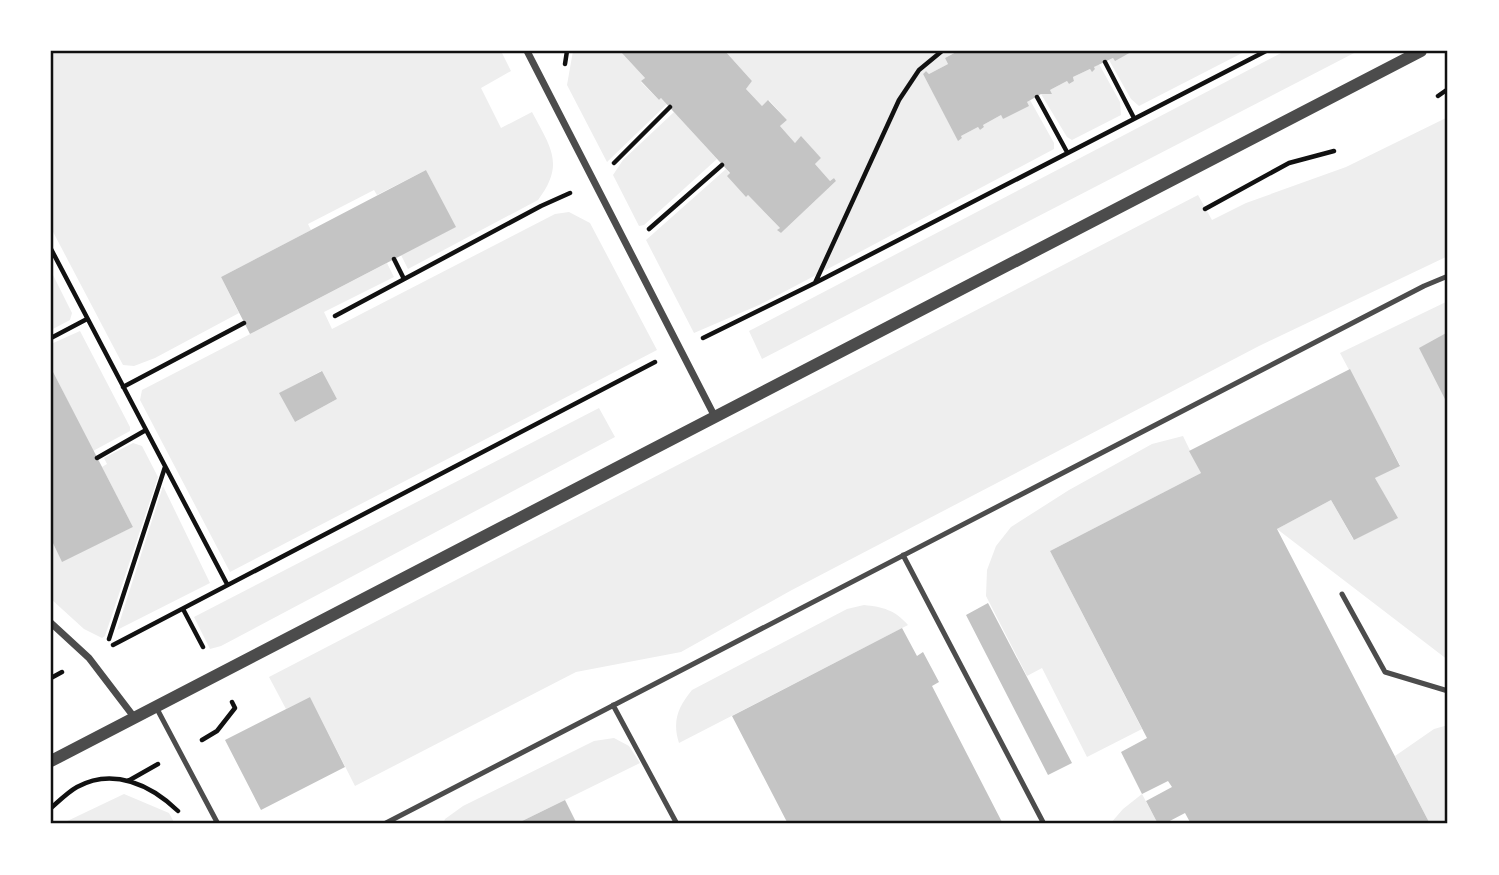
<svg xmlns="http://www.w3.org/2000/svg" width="1499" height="875" font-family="'DM Sans',sans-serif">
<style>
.green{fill:#eee;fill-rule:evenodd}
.building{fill:#c4c4c4}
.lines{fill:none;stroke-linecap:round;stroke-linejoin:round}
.path{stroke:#111;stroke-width:4.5}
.service{stroke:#4c4c4c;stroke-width:5}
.minor{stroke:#4c4c4c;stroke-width:7}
.tertiary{stroke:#4c4c4c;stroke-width:12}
.neatline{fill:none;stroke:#111;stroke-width:2.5}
</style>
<rect width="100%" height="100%" fill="#fff"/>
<path class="green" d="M51,51H501L511,71L481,88L501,128L532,112C551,148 565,164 538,200L408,269L401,255L455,227L426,170L377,195L374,190L308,224L311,230L221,277L239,313L155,358L134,366L123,365L51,228Z
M573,51H620L645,78L641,82L659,100L661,98L667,104L607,162L567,85Z
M725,51H939L918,69L897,100L818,274L759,305L694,333L646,240L726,169L746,196L748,195L780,228L778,230L781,233L836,181L834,178L830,181L815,164L821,158L801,137L795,143L780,126L787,120L769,100L762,106L746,89L752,81Z
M946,51H958L945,58L948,64L929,74L926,71L923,74L958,140L962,138L961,136L978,127L980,130L984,127L983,125L1001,115L1003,119L1030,100L1054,143V149L822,272L901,101L921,71Z
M1133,51H1246L1139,106L1131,99L1109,60L1113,58L1115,60Z
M1285,51H1358L762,359L749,331Z
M1099,64L1120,102L1121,115L1072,140L1067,137L1041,94H1052L1050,90L1067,81L1069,84L1074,81L1073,77L1090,69L1092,71L1095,69L1094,67Z
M674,112L717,159L644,225L639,226L613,175L623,160Z
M1448,117V256L1259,346L790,591L681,652L576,672L355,786L310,697L286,709L269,677L1198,195L1212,220L1246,203L1346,167Z
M569,212L590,223L657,350L230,572L140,400L142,390L387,263L394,277L324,312L332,329L555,214ZM321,371L337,399L295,422L280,393Z
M51,271L72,313L70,320L51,330Z
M1448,301V660L1277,529L1331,500L1353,539L1397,518L1375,478L1400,465L1340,353Z
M80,331L130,427V431L93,451L51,368V344Z
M599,408L615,437L221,646L210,649L194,617Z
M1183,436L1201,473L1050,551L1142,729L1087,757L1042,668L1027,676L986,596L987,570L996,546L1011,527L1069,490L1152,444Z
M133,443L142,446L158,477L105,636L102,638L84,629L51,599V539L62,561L133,527L102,467L107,464L104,458Z
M163,486L210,583L117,630Z
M864,605C883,607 895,610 908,625L679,743C672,721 678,707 692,690L847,609Z
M1448,725V824H1430L1395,756L1434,729Z
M614,738L629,746L640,763L516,824H443L445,819L463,806L594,741Z
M124,794L169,813L175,824H61Z
M1142,794L1158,824H1110L1123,809Z"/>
<path class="building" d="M620,51H725L752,81L746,89L762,106L768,100L787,120L780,126L795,143L801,136L821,158L815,164L830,181L834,178L836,181L781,233L777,230L780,228L748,195L746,197L727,176L730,173L661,98L659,100L641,81L645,78Z
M958,51H1133L1115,61L1113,58L1094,67L1095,69L1092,72L1090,69L1073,77L1074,81L1069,84L1067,81L1050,90L1052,94H1041L1027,102L1029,106L1003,119L1001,115L983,125L984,127L980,130L978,127L961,136L962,138L958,141L923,74L926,71L929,74L948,64L945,58Z
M426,170L456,227L250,334L221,277Z
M1448,332V405L1419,348Z
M51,368L133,527L62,562L51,539Z
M1350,369L1400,466L1375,478L1398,518L1354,540L1331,500L1277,529L1430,824H1191L1185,813L1164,824H1158L1146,801L1172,787L1168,781L1142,794L1121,752L1147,738L1050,551L1201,473L1189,451Z
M322,371L337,399L295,422L279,393Z
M988,603L1072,763L1048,775L966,615Z
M902,628L917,656L923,652L939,682L932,686L1003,824H788L732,716Z
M310,697L345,767L261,810L225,740Z
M565,800L577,824H516Z"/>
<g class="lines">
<path class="path" d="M1105,62L1134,118
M565,64L567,51
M1438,96L1448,89
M1037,97L1067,152
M614,163L670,107
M1205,209L1289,163L1334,151
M649,229L722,165
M51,249L227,584
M394,259L404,279
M815,283L899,100L919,70L942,51
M335,316L541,206L570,193
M51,338L87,319
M703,338L815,283L1266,51
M123,387L244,323
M97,458L146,430
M183,609L203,647
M109,639L165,467
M113,645L655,362
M51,678L62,672
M202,740L217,731L235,708L232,702
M128,781L158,764
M51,808C59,801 68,792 77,787C113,767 151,785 178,811"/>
<path class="service" d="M903,555L1044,824
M1342,594L1385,672L1448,691
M613,705L677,824
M156,707L218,824
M384,824L1424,286L1448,276"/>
<path class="minor" d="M527,51L715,417
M51,623L89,658L134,717"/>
<path class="tertiary" d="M51,761L1421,51"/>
</g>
<rect width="1499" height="875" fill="none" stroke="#ffffff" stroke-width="105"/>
<rect x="52" y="52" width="1394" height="770" class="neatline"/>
</svg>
